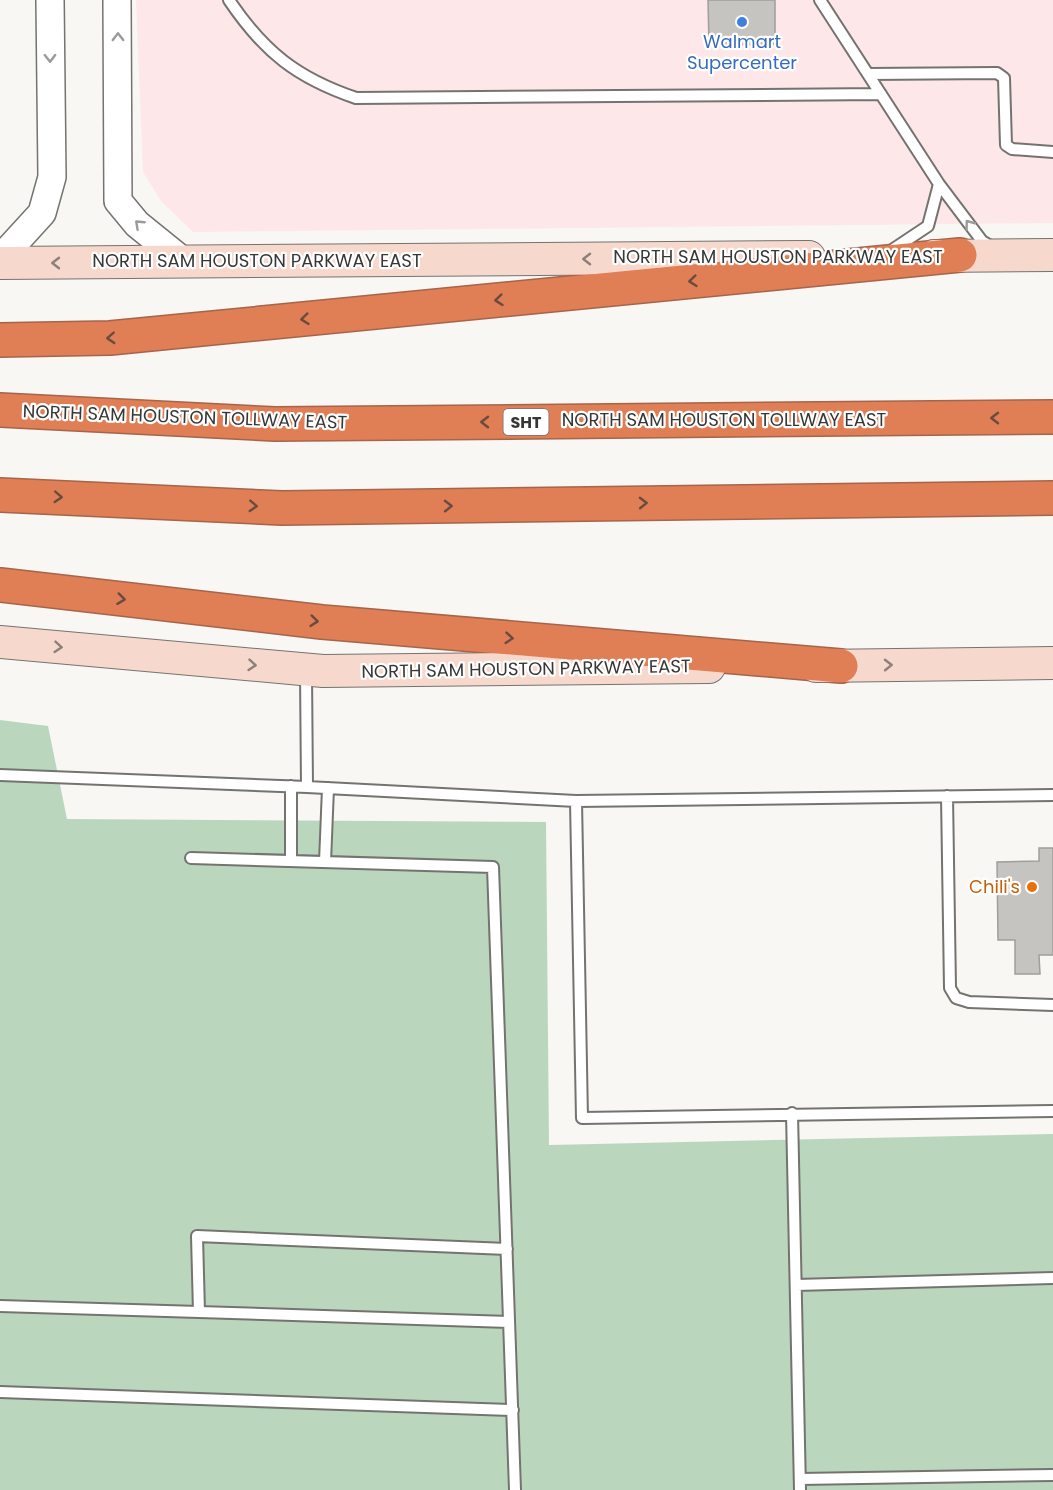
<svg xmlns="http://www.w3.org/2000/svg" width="1053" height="1490" font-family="Poppins,sans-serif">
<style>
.commercial{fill:#fde7e9}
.green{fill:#bad7bd}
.building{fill:#c5c4c1;stroke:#a09e9b;stroke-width:1.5}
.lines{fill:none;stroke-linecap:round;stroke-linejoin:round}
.service-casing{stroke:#747370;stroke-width:14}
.tertiary-casing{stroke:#747370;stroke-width:30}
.secondary-casing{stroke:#747370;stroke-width:34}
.motorway-casing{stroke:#a5654a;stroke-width:36}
.service{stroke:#fff;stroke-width:10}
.tertiary{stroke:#fff;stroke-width:27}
.secondary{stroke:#f6d8cc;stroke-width:32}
.motorway{stroke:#e07e55;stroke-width:33}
.oneway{stroke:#9b9b9a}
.oneway2{stroke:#8d7f7a}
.oneway3{stroke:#6a4c3f}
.shop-dot{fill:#3f7fe0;stroke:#fff;stroke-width:2}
.food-dot{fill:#e8710a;stroke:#fff;stroke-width:2}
.labels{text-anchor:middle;stroke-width:4.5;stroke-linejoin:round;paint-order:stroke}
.shield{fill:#fff;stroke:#737372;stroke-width:1.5}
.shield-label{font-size:16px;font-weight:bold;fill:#373736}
.shop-label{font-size:18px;fill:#366cbe;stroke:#fff}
.street-label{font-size:18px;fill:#373736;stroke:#fff}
.food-label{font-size:18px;fill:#c56008;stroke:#fff;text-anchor:end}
</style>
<rect width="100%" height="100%" fill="#f8f7f4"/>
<path class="commercial" d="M136,0H1053V223L193,232L161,201L143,172Z"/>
<path class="green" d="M0,720L48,726L67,819L546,822L549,1145L1053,1134V1490H0Z"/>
<path class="building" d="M708,0H775V44L709,45Z
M1039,848H1053V955H1039L1040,974H1015V940H998L997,862L1039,861Z"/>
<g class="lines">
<defs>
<path id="service" d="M229,0C264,52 297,78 356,98L881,94
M820,0L939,184L982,241L992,247
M868,74L997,73L1004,78L1006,145L1012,149L1053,152
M892,250L928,226L939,184
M306,673L307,787L576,801L1053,795
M0,775L307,787
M291,786V861
M947,796L950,988L956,998L969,1002L1053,1005
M576,801L582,1118L1053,1111
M191,858L493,867L515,1490
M325,862L328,788
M792,1113L800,1490
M507,1249L197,1236L199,1312L509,1322
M796,1285L1053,1278
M0,1306L199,1312
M0,1392L513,1410
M800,1479L1053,1475"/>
<path id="tertiary" d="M117,0L118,201L137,224L184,262
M0,259L42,213L52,177L50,0"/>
<path id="secondary" d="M934,256L1053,255
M0,263L809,257
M0,642L323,671L709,667
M816,666L1053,663"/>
<path id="motorway" d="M0,340L110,338L960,255
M0,410L275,424L1053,417
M0,495L282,508L1053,498
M0,585L322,622L841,666"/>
</defs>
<use href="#service" class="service-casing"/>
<use href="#tertiary" class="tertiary-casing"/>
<use href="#secondary" class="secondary-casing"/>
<use href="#motorway" class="motorway-casing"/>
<use href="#service" class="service"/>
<use href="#tertiary" class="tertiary"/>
<use href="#secondary" class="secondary"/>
<use href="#motorway" class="motorway"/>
</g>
<defs><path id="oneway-chevron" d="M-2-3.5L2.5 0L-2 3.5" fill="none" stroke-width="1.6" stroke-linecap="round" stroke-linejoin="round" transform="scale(1.5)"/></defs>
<g class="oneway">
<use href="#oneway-chevron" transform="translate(118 37) rotate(-90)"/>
<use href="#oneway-chevron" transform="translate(50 58) rotate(89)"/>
<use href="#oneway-chevron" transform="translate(139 224) rotate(-137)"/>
<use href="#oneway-chevron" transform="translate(969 224) rotate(-127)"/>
</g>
<g class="oneway2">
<use href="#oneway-chevron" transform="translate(587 259) rotate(180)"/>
<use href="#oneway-chevron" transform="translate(56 263) rotate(180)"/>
<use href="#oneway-chevron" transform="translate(58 647) rotate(5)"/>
<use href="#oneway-chevron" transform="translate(252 665) rotate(5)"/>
<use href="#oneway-chevron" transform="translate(888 665) rotate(-1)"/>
</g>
<g class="oneway3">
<use href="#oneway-chevron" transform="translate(693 281) rotate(174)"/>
<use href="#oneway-chevron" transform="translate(499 300) rotate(174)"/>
<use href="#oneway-chevron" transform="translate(305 319) rotate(174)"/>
<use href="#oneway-chevron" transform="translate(111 338) rotate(177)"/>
<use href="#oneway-chevron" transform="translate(995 418) rotate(180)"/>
<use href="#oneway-chevron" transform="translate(485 422) rotate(180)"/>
<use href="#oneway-chevron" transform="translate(58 497) rotate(3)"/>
<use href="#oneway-chevron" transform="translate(643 503) rotate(-1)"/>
<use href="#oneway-chevron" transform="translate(253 506) rotate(3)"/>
<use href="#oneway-chevron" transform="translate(448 506) rotate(-1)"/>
<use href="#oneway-chevron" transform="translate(121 599) rotate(7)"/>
<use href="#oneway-chevron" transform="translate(314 621) rotate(6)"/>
<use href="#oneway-chevron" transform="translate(509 638) rotate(5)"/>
</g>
<circle class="shop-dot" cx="742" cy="22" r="6"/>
<circle class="food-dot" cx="1032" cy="887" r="6"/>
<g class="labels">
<rect class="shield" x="503.5" y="409" width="45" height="26" rx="4.5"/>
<g class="shield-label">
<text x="526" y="428">SHT</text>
</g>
<g class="shop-label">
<text x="742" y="48">Walmart<tspan x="742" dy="21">Supercenter</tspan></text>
</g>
<g class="street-label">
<text x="778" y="263">NORTH SAM HOUSTON PARKWAY EAST</text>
<text x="257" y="267">NORTH SAM HOUSTON PARKWAY EAST</text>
<text transform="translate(185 417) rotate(2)" y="6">NORTH SAM HOUSTON TOLLWAY EAST</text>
<text x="724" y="426">NORTH SAM HOUSTON TOLLWAY EAST</text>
<text transform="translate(526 669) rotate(-1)" y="6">NORTH SAM HOUSTON PARKWAY EAST</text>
</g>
<g class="food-label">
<text x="1020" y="893">Chili's</text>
</g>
</g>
</svg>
